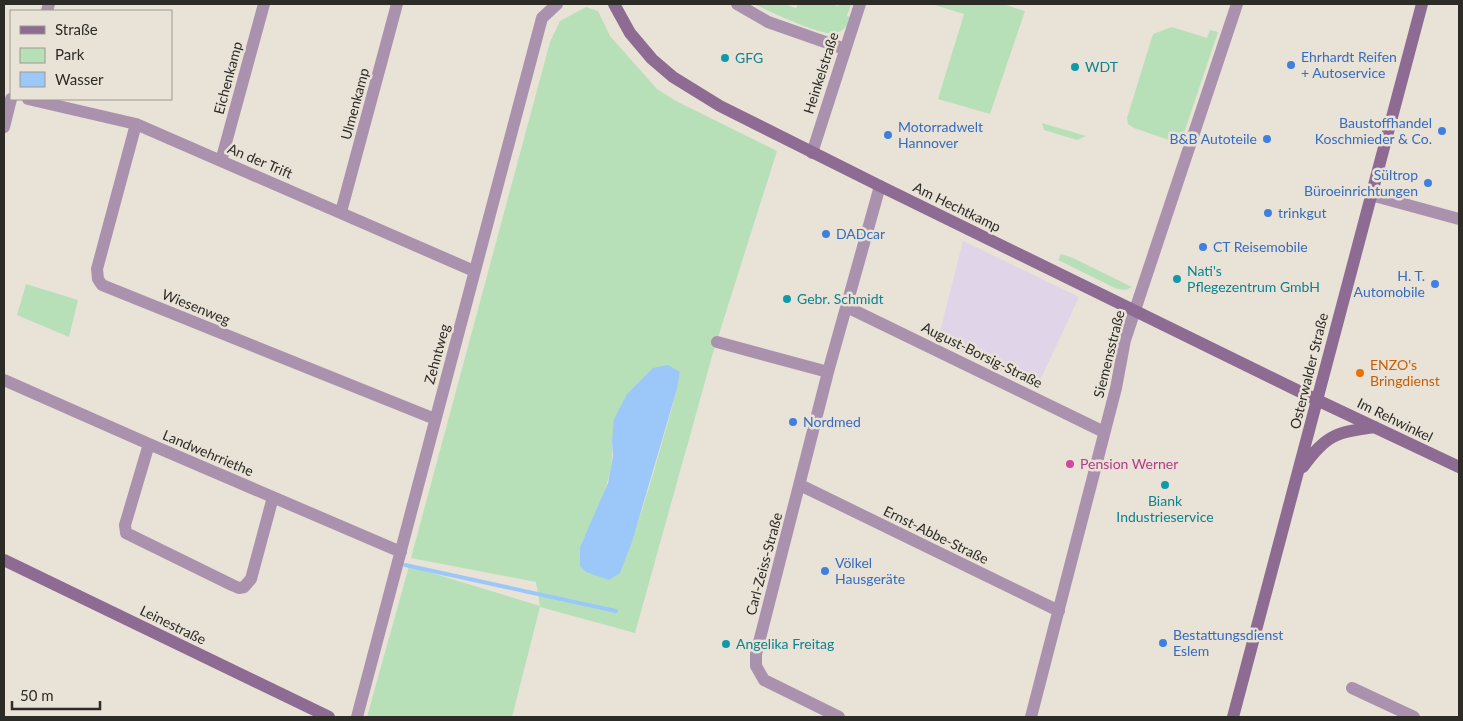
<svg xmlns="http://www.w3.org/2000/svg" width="1463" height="721" font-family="Lato,sans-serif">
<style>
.industrial{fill:#e0d4e8}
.green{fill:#b7e0b9;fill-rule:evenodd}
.water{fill:#9bc8f9}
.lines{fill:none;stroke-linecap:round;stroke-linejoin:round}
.stream{stroke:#9bc8f9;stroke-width:4}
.street{stroke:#aa92ae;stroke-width:12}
.secondary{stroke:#8d6b93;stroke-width:12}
.culture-dot{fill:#0f9aa8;stroke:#e9e2d7;stroke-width:2}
.shop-dot{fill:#3f7fe0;stroke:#e9e2d7;stroke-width:2}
.food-dot{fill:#e8710a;stroke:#e9e2d7;stroke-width:2}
.hotel-dot{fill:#d1479c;stroke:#e9e2d7;stroke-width:2}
.labels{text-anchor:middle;stroke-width:5;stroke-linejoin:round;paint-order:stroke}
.shop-label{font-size:14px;fill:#366cbe;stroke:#e9e2d7;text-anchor:start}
.culture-label{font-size:14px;fill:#0d838f;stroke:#e9e2d7;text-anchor:start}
.street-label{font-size:14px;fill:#2d2b26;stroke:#e9e2d7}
.food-label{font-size:14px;fill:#c56008;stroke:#e9e2d7;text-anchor:start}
.hotel-label{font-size:14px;fill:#b23c85;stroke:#e9e2d7;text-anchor:start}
</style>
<rect width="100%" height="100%" fill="#e9e2d7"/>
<path class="industrial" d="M963,241L1079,297L1036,389L938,340Z"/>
<path class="green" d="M754,4H784L796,8L798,4H831L838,6L839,4H851L847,16L851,17C848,25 843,32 835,33C820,36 770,11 754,4Z
M931,4H1003L1025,11L990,114L938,99L964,14Z
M586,7L598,11L610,36L657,89L676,101L777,151L713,353L635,633L540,607L512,717H367L409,566L540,606L536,582L411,558L550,42L560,21ZM680,372C676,397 668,421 661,446C649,489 636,531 620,573L580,547C595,513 615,480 612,441Z
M1172,27L1207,38L1210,30L1218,32L1181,142L1178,143L1134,128L1128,124L1127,118L1153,34Z
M1042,123L1086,136L1077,140L1044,130Z
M1061,254L1073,258L1132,287L1126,290L1117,289L1058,260Z
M26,284L78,300L69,337L17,315Z"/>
<path class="water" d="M668,365L680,372L677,389L632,542L620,573L609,580L586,572L580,566V547L608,483L613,456L612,441L614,419L627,394L653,368Z"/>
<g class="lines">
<path class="stream" d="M405,565L616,611"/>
<path class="street" d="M737,4L768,22L845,49
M47,11L49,4
M28,99L136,124L474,271
M136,124L97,269L98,279L102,285L435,419
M4,127L11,99
M812,153L860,4
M221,161L264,4
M1371,195L1459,219
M341,212L397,4
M847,307L1104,432
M717,342L828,372
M4,380L149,444L401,552
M149,444L125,525L126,533L232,585L239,588L244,587L251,579L273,497
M800,485L1059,611
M1352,688L1414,717
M357,717C419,484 479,251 542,18L557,4
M839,717L764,680L756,666V654L828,372L880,186
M1031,717L1116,388L1125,340L1237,4"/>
<path class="secondary" d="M614,4L630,33L652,59L673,77L720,106L880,186L1317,400L1459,467
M1303,467C1327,434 1335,433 1375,427
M4,560L329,717
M1233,717L1422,4"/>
</g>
<g class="culture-dot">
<circle cx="725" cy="58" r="5"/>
<circle cx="1075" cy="67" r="5"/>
<circle cx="1177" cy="279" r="5"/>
<circle cx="787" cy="299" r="5"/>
<circle cx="1165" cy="485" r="5"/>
<circle cx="726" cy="644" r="5"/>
</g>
<g class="shop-dot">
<circle cx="1291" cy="65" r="5"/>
<circle cx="1442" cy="131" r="5"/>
<circle cx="888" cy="135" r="5"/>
<circle cx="1267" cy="139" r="5"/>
<circle cx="1428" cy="183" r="5"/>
<circle cx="1268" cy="213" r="5"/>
<circle cx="826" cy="234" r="5"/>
<circle cx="1203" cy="247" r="5"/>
<circle cx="1435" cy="284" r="5"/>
<circle cx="793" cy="422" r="5"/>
<circle cx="825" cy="571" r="5"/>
<circle cx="1163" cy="643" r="5"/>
</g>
<circle class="food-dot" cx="1360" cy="373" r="5"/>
<circle class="hotel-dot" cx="1070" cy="464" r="5"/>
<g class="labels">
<g class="shop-label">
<text x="1301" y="62">Ehrhardt Reifen<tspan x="1301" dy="16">+ Autoservice</tspan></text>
<text x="1432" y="128" text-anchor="end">Baustoffhandel<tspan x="1432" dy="16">Koschmieder &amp; Co.</tspan></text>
<text x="898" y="132">Motorradwelt<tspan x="898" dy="16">Hannover</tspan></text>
<text x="1257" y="144" text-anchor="end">B&amp;B Autoteile</text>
<text x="1418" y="180" text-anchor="end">Sültrop<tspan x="1418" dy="16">Büroeinrichtungen</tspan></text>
<text x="1278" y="218">trinkgut</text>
<text x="836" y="239">DADcar</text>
<text x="1213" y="252">CT Reisemobile</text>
<text x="1425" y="281" text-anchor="end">H. T.<tspan x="1425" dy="16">Automobile</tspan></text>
<text x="803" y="427">Nordmed</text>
<text x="835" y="568">Völkel<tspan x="835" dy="16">Hausgeräte</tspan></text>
<text x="1173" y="640">Bestattungsdienst<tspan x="1173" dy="16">Eslem</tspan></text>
</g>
<g class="culture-label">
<text x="735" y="63">GFG</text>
<text x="1085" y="72">WDT</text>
<text x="1187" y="276">Nati's<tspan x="1187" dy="16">Pflegezentrum GmbH</tspan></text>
<text x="797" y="304">Gebr. Schmidt</text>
<text x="1165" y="506" text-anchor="middle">Biank<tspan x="1165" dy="16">Industrieservice</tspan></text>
<text x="736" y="649">Angelika Freitag</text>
</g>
<g class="street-label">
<text transform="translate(821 73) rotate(-72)" y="5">Heinkelstraße</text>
<text transform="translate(228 78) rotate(-75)" y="5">Eichenkamp</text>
<text transform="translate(355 104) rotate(-75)" y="5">Ulmenkamp</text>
<text transform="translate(260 161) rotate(23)" y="5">An der Trift</text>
<text transform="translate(957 207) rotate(26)" y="5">Am Hechtkamp</text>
<text transform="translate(196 307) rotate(22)" y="5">Wiesenweg</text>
<text transform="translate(437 354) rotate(-75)" y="5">Zehntweg</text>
<text transform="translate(1109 354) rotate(-76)" y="5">Siemensstraße</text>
<text transform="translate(982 355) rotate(26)" y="5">August-Borsig-Straße</text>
<text transform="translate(1309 371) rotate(-76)" y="5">Osterwalder Straße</text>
<text transform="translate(1395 420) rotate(26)" y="5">Im Rehwinkel</text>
<text transform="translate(208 453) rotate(23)" y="5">Landwehrriethe</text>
<text transform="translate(936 535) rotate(26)" y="5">Ernst-Abbe-Straße</text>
<text transform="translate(764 564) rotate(-75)" y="5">Carl-Zeiss-Straße</text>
<text transform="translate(173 625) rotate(26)" y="5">Leinestraße</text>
</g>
<g class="food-label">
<text x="1370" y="370">ENZO's<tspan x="1370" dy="16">Bringdienst</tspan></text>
</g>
<g class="hotel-label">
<text x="1080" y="469">Pension Werner</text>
</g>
</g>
<rect width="1463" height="721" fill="none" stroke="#2d2b26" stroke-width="10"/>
<rect x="10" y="10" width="162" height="90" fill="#e9e2d7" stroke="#9e9990"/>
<rect x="20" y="26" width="25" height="8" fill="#8d6b93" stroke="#9e9990"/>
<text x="55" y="35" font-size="15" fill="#2d2b26">Straße</text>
<rect x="20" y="48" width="25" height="15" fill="#b7e0b9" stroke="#9e9990"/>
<text x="55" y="60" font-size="15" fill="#2d2b26">Park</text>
<rect x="20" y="72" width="25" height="15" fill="#9bc8f9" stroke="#9e9990"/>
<text x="55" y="85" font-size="15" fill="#2d2b26">Wasser</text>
<path d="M12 701v8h88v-8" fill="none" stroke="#2d2b26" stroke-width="2.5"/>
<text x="20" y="701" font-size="15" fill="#2d2b26" stroke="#e9e2d7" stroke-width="4" paint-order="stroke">50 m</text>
</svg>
